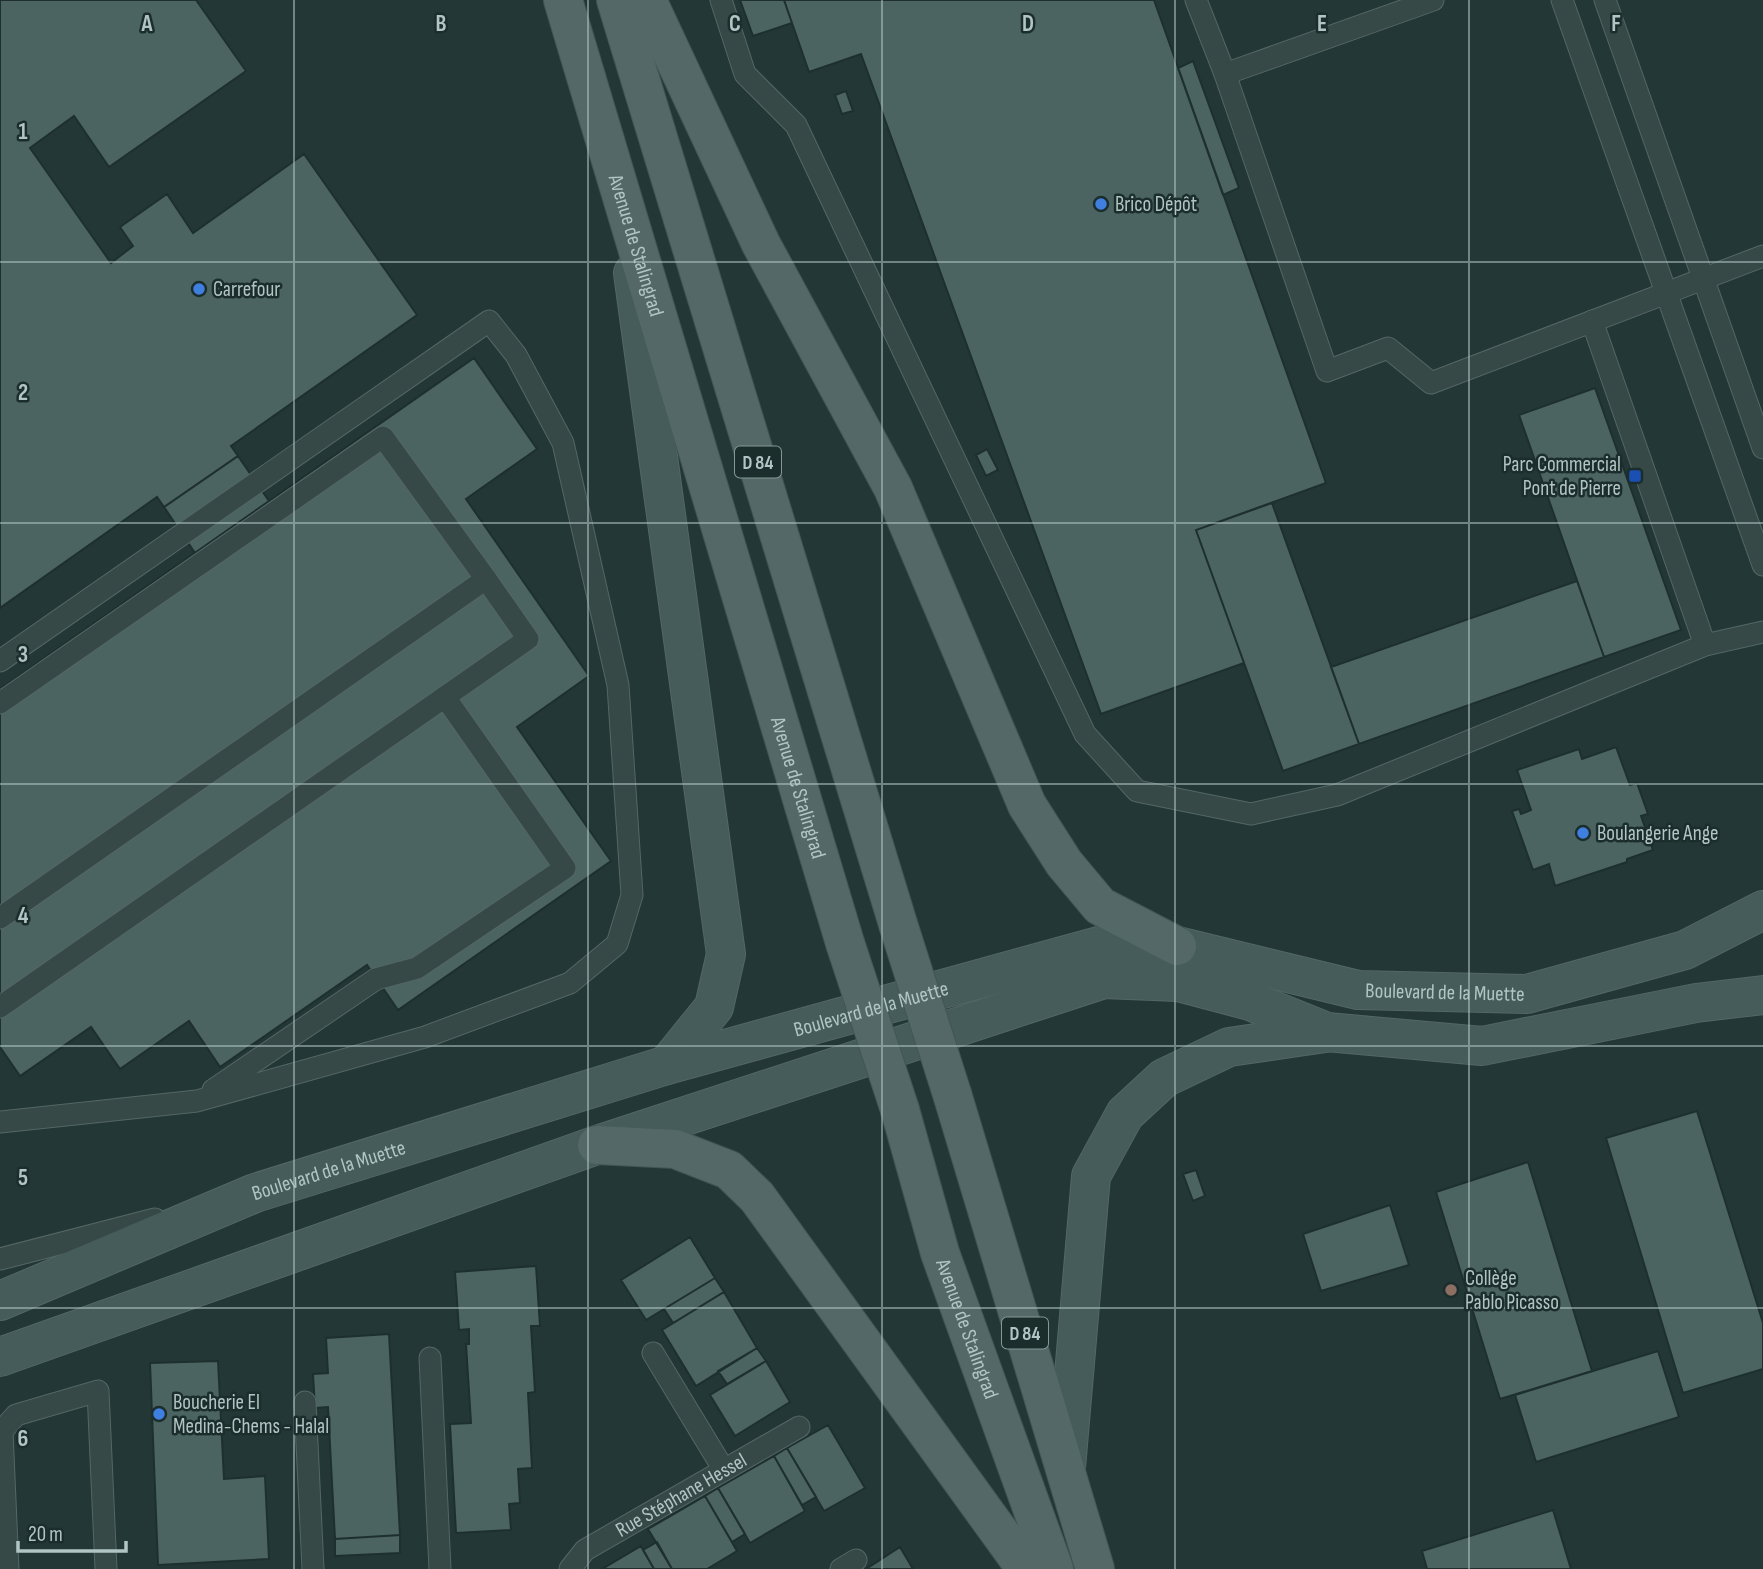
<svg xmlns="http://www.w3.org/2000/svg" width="1763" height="1569" font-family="'Sofia Sans Condensed',sans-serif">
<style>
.building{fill:#4b6462;stroke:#1e302e;stroke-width:2}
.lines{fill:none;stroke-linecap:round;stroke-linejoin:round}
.service-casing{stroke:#546765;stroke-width:23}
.secondary-casing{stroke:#546765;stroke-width:40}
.primary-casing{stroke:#435554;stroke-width:40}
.service{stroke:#364947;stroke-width:21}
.secondary{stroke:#455c5a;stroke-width:38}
.primary{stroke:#546967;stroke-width:38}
.primary-bridge-casing{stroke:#435554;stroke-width:40;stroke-linecap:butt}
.primary-bridge{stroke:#546967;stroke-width:38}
.grid{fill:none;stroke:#b1c5c4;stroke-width:2;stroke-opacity:0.55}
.shop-dot{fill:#3f7fe0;stroke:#1c2e2c;stroke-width:2.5}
.transit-dot{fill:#1a4fb4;stroke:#1c2e2c;stroke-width:2.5}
.education-dot{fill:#8d6e63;stroke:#1c2e2c;stroke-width:2.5}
.labels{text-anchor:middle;stroke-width:5;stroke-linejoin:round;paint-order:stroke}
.shield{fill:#1c2e2c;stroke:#849896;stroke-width:2}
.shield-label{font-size:19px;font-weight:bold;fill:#b1c5c4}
.poi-label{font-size:21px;fill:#b1c5c4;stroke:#1c2e2c;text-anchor:start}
.street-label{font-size:21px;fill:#b1c5c4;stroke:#1c2e2c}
.grid-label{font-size:23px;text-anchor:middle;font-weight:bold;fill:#b1c5c4;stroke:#1c2e2c;stroke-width:5;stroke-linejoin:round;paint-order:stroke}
</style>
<rect width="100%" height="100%" fill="#233836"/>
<path class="building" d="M0,0H196L246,71L109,167L74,116L30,148L111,263L133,246L120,227L167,194L193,233L304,154L417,315L231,446L238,456L164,507L157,497L0,608Z
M740,0H784L792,23L753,36Z
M784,0H1154L1326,483L1196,530L1244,663L1101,714L861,54L809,72Z
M1193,61L1239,188L1223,195L1178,68Z
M846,91L853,111L842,114L835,95Z
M474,358L537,449L466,499L589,676L517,727L611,861L398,1010L367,965L220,1067L189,1021L120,1069L91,1027L20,1076L0,1047V689Z
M1595,388L1681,630L1604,657L1519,415Z
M987,449L998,470L986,476L976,455Z
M238,456L269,501L195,553L164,507Z
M1272,503L1359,744L1283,771L1196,530Z
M1577,581L1604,657L1359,744L1331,667Z
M1616,747L1630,785L1637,783L1648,814L1641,816L1653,850L1627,859V862L1555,886L1549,864L1533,870L1512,811L1519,809L1521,814L1531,810L1517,770L1579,749L1582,759Z
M1697,1111L1763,1323V1369L1683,1393L1606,1138Z
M1528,1162L1592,1371L1500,1399L1436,1192Z
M1196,1170L1205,1196L1193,1201L1183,1174Z
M1390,1205L1409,1265L1321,1291L1303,1234Z
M690,1237L715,1278L646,1320L621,1280Z
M536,1266L540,1326H531L535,1392L528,1393L532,1468L518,1469L520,1503L509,1504L511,1530L456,1533L450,1424L471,1423L466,1344H469V1329L459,1330L455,1272Z
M715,1278L724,1292L673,1323L664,1309Z
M724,1292L757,1348L696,1386L662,1330Z
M389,1334L400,1535L335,1539L328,1407L315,1408L313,1374L328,1373L326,1338Z
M757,1348L766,1361L727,1384L718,1371Z
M1658,1351L1679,1417L1536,1462L1515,1395Z
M218,1361L224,1479L265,1476L269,1559L158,1565L150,1363Z
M766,1361L790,1402L735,1436L710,1395Z
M828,1425L865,1488L824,1511L787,1448Z
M787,1448L816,1497L802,1505L774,1456Z
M774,1456L805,1511L750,1543L718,1488Z
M718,1488L745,1534L732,1542L705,1496Z
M705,1496L737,1551L707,1569H672L648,1529Z
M1553,1510L1571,1569H1427L1422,1551Z
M400,1535V1553L335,1556V1539Z
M657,1542L672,1569H654L643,1550Z
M641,1546L654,1569H602Z
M900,1547L913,1569H866Z"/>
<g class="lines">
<defs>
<g id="service">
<path d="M721,0L745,74L796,125L1085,734L1137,791L1251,814L1337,795L1705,645L1763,632"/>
<path d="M1196,0L1225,74L1327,371L1388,348L1431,383L1763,256"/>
<path d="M1562,0L1763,565"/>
<path d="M1605,0L1763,448"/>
<path d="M1225,74L1433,0"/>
<path d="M1592,321L1705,645"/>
<path d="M0,661L489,321L516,355L563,443L618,685L632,895L617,944L570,983L425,1037L197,1101L0,1122"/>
<path d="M0,703L383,437L486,579L0,918"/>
<path d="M0,1007L528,639L486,579"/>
<path d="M213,1090L376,979L417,968L565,868L445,697"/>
<path d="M0,1259L155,1219"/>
<path d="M653,1353L724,1470"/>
<path d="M430,1358L440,1569"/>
<path d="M305,1402L313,1569"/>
<path d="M8,1569L2,1431L16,1415L98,1391L106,1569"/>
<path id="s1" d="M570,1569L585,1550L799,1427"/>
<path d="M841,1569L856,1560"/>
</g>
<g id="secondary">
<path d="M633,273L726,954L714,1007L667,1065"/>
<path id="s2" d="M0,1301L255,1193L667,1065L1106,944L1177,946L1358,990L1527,994L1685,950L1763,910"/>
<path d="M0,1357L597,1145L1104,979L1178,982L1250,1001L1327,1032L1482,1046L1696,1003L1763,995"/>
<path d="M1066,1468L1091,1176L1125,1114L1164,1078L1229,1047L1325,1033"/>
</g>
<g id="primary">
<path id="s3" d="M563,0L845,943"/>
<path d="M616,0L898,924"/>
<path d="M647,0L761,244L893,488L1027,805L1064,863L1100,906L1177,946"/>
<path d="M953,1097L1095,1569"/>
<path id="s4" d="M900,1110L940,1253L1054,1569"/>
<path d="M597,1145L675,1149L729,1170L757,1197L1026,1569"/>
</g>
</defs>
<use href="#service" class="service-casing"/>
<use href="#secondary" class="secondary-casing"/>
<use href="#primary" class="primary-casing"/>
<use href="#service" class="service"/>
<use href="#secondary" class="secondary"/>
<use href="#primary" class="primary"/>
<defs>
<path id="primary-bridge" d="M898,924L953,1097
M845,943L900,1110"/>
</defs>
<use href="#primary-bridge" class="primary-bridge-casing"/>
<use href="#primary-bridge" class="primary-bridge"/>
</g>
<path class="grid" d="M294,0V1569M588,0V1569M882,0V1569M1175,0V1569M1469,0V1569M0,262H1763M0,523H1763M0,784H1763M0,1046H1763M0,1308H1763"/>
<g class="shop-dot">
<circle cx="1101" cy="204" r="7"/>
<circle cx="199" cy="289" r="7"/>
<circle cx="1583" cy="833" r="7"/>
<circle cx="159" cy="1414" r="7"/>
</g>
<rect class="transit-dot" x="1628" y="469" width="14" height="14" rx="3.5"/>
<circle class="education-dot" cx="1451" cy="1290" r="7"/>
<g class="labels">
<g class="shield">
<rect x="735" y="446.5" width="46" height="31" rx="5"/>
<rect x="1002" y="1317.5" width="46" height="31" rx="5"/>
</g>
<g class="shield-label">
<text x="758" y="469">D 84</text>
<text x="1025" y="1340">D 84</text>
</g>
<g class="poi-label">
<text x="1115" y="211">Brico Dépôt</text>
<text x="213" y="296">Carrefour</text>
<text x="1621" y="471" text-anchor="end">Parc Commercial<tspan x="1621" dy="24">Pont de Pierre</tspan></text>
<text x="1597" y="840">Boulangerie Ange</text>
<text x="1465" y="1285">Collège<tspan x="1465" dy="24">Pablo Picasso</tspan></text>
<text x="173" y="1409">Boucherie El<tspan x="173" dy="24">Medina-Chems - Halal</tspan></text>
</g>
<g class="street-label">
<text dy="7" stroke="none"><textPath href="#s3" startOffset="256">Avenue de Stalingrad</textPath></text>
<text dy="7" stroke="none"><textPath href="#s3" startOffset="822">Avenue de Stalingrad</textPath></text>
<text dy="7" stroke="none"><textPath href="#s2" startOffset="1508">Boulevard de la Muette</textPath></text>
<text dy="7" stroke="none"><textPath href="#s2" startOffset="920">Boulevard de la Muette</textPath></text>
<text dy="7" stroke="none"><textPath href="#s2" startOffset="354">Boulevard de la Muette</textPath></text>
<text dy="7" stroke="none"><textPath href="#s4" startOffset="229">Avenue de Stalingrad</textPath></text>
<text dy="7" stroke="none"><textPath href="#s1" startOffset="135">Rue Stéphane Hessel</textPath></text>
</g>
</g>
<g class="grid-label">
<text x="147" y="31">A</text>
<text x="441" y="31">B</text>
<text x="735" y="31">C</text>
<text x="1028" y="31">D</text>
<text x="1322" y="31">E</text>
<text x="1616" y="31">F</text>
<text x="23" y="139">1</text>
<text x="23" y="400">2</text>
<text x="23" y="662">3</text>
<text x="23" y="923">4</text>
<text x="23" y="1185">5</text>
<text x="23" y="1446">6</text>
</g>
<path d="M18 1541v10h108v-10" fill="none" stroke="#b1c5c4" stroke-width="3.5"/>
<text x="28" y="1541" font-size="21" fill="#b1c5c4" stroke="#1c2e2c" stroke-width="5" paint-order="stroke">20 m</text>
</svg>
